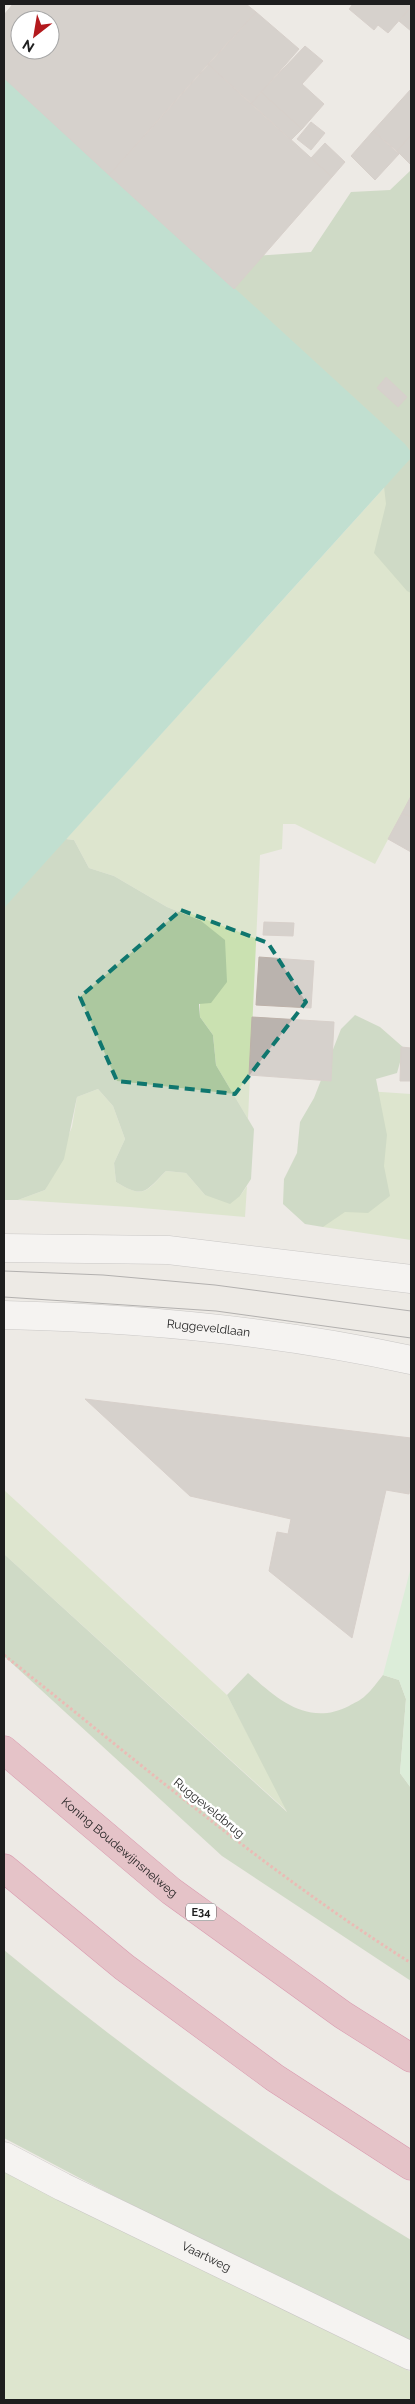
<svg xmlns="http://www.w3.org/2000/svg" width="415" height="2404" font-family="Raleway,sans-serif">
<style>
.grass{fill:#cae1b1}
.forest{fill:#acc89f}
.park{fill:#c7f2c9}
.pitch{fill:#8cd3b6}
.building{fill:#bab3ae;stroke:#bdb1a9;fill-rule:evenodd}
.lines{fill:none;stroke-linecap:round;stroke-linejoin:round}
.minor-casing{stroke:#9f9f9f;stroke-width:29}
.tertiary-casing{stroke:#9f9f9f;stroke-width:29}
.motorway-casing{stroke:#c33a6d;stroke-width:29}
.path{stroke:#e8837b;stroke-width:3;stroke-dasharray:2.5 2.5;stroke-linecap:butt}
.minor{stroke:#fff;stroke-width:28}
.tertiary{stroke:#fff;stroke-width:28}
.motorway{stroke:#db96a5;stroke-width:28}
.tram{stroke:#6c6c6c;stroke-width:1}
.marked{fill:none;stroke:#0f766e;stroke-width:4;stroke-dasharray:10 6;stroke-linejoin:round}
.labels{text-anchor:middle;stroke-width:5;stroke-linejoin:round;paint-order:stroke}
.shield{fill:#fff;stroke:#626262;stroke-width:1}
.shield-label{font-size:11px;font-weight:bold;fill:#1e1e1e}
.street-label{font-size:12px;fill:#1e1e1e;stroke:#fff}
</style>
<rect width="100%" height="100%" fill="#edeae5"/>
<path class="grass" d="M411,458V796L375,864L295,824H283L282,849L260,855L248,1119L216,1065L213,1035L200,1017V920L167,907L114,876L89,868L74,840L66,839Z
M98,1089L113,1106L125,1139L114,1163L116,1182C144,1199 146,1192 166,1171L186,1173L205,1195L240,1196L247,1186L245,1217L130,1207L18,1200L45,1190L72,1127L77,1097Z
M337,1089L411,1094V1240L323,1227Z
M4,1490L227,1695L289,1813L4,1554Z
M4,2170L72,2206L411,2372V2400H4Z"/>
<path class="forest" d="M6,59L227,258L311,252L351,192L390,190L411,170V593L407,591L374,553L386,504L379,443L4,98V61Z
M66,839L74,840L89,868L114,876L167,907L200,920L225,940L227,982L211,1003L199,1004L200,1017L213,1035L216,1065L254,1129L251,1179L240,1196L230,1204L205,1195L186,1173L166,1171C145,1192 144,1199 116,1182L114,1163L125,1139L113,1106L98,1089L77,1097L64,1159L45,1190L18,1200H4V861Z
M355,1015L380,1027L404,1048L397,1073L376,1079L387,1135L384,1166L390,1196L368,1213L345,1212L323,1227L305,1224L283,1204L284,1179L297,1153L300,1122L314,1098L341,1029Z
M4,1554L287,1812L227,1695L248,1673C277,1699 308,1727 349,1706C354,1703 361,1700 365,1696C372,1690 377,1682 383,1675L399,1680L406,1699L400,1773L411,1788V1981L222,1856L4,1656Z
M4,1950C132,2056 268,2154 411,2240V2343L108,2193L4,2138Z"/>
<path class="park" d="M411,1567V1788L400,1773L406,1699L399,1680L383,1675Z"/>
<path class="pitch" d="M4,77L405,444L411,452V458L4,908Z"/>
<path class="building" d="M13,4H246L256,12L109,175L4,78V15ZM20,20H50V50H20Z
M353,4H411V7L388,33L378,25L374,30L349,9Z
M411,7V31L399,21Z
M256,12L299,49L251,104L208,64Z
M305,46L323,61L302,84L324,104L302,129L261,92Z
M208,64L332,177L234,289L109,175Z
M411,89V135L397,151L373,131Z
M261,92L302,129L291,140L251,104Z
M311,122L325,133L311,150L297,139Z
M373,131L399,154L375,180L351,156Z
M411,135V165L397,151Z
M325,143L345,162L332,177L311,158Z
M386,377L407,397L398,407L377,388Z
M411,796V817L402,813Z
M402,813L411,817V852L388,839Z
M264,922L294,923L293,936L263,935Z
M259,957L314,961L311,1008L256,1005Z
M252,1017L334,1022L331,1081L249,1075Z
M401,1047L411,1048V1081H400Z
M85,1399L411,1438V1481L409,1494L386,1490L352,1638L269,1571L277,1532L288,1534L291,1519L190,1496Z"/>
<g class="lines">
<defs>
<g id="minor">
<path id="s1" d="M4,2156L63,2187L411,2356"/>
</g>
<g id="tertiary">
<path d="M4,1248L168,1250L411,1279"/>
<path id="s2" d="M4,1315C140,1318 278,1331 411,1360"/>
</g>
<g id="motorway">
<path id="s3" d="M4,1750L171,1891L343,2015L411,2058"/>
<path d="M4,1868L124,1967L275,2078L411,2166"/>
</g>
</defs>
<use href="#minor" class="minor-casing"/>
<use href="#tertiary" class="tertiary-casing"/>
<use href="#motorway" class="motorway-casing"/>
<path class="path" d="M4,1655C137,1761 267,1872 411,1963"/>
<use href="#minor" class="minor"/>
<use href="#tertiary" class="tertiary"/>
<use href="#motorway" class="motorway"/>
<path class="tram" d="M4,1271L103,1275L215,1285L411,1311
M4,1297L216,1311L411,1338"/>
</g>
<path d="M0 0H415V2404H0ZM181,910L268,943L306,1002L235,1094L117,1081L80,997Z" fill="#edeae5" fill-opacity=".55" fill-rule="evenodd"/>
<path class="marked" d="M181,910L268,943L306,1002L235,1094L117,1081L80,997Z"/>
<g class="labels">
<rect class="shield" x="186" y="1903.5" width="30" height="17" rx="4"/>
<g class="shield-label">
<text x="201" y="1916">E34</text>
</g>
<g class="street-label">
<text dy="4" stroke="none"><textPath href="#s2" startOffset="205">Ruggeveldlaan</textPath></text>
<text transform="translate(209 1808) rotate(39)" y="4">Ruggeveldbrug</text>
<text dy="4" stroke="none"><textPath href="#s3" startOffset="151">Koning Boudewijnsnelweg</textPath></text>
<text dy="4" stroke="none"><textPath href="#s1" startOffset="226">Vaartweg</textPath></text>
</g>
</g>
<rect width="415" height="2404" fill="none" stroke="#1e1e1e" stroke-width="10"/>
<g transform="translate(35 35) rotate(211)"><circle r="24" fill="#ffffff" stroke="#a5a5a5"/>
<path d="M0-4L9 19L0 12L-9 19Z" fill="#b3191d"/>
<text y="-8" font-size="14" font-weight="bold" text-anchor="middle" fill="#1e1e1e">N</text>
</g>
</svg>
